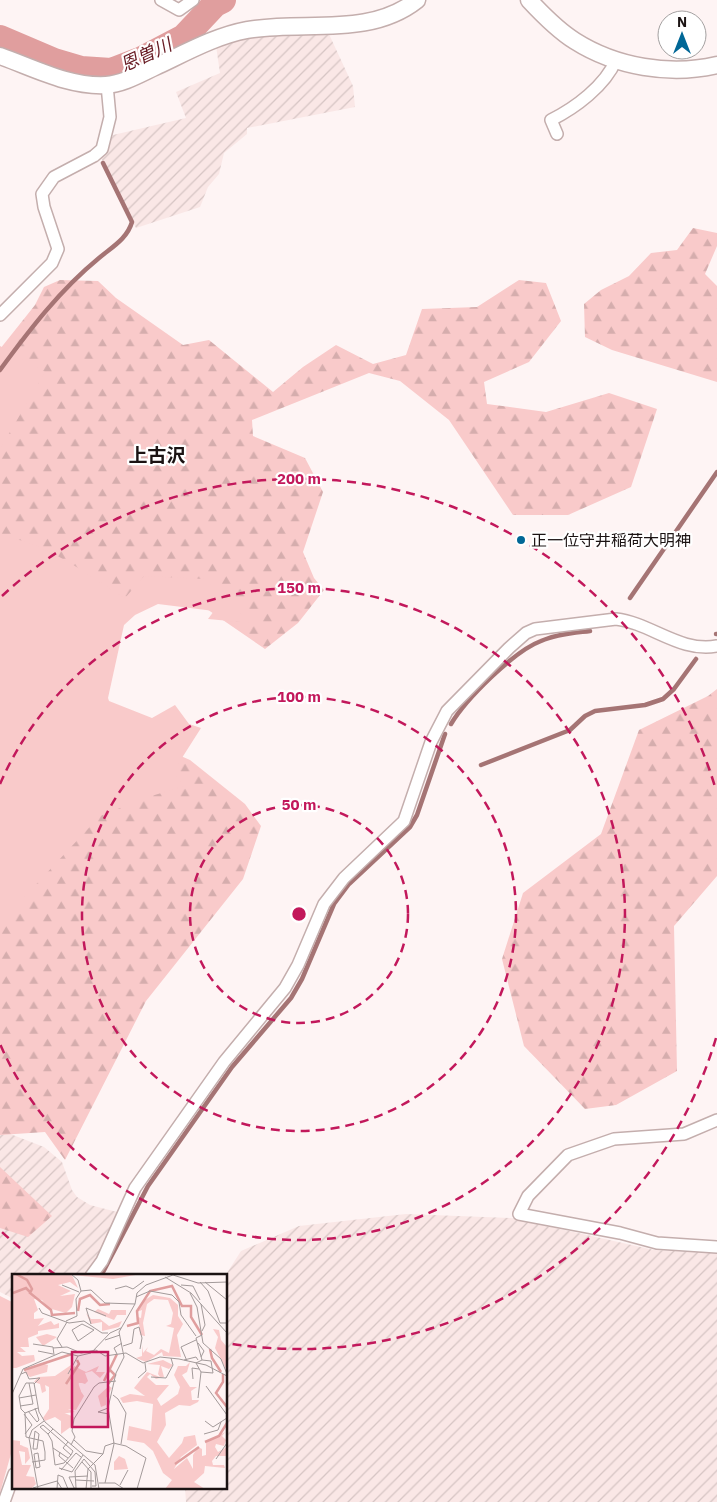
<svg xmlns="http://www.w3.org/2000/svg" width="717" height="1502" font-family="'IBM Plex Sans','Noto Sans JP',sans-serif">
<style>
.industrial{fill:url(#industrial-furrows)}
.forest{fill:url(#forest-firs)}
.park{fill:#f9caca}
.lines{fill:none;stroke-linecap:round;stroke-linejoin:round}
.stream{stroke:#a57474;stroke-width:4.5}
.river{stroke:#e09e9e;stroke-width:26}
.street-casing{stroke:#c4aead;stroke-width:14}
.secondary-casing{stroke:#c4aead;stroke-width:19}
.street{stroke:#fff;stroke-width:11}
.secondary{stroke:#fff;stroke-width:16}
.ring{fill:none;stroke:#c2185b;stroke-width:2.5;stroke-dasharray:9 6}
.poi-dot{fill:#016796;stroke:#fff;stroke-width:2}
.labels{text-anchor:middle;stroke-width:4.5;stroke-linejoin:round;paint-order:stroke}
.poi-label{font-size:16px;fill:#1b1313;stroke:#fff;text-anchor:start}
.water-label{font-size:18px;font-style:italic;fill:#671a22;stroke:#fff}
.quarter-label{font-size:19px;font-weight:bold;fill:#1b1313;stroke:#fff}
.inset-river{fill:none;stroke:#e09e9e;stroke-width:2.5}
.inset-road{fill:none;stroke:#a39a9a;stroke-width:1}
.view{fill:#c2185b;fill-opacity:0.15;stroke:#c2185b;stroke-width:2.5}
.inset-edge{fill:none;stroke:#1b1313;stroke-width:2.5}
.centre{fill:#c2185b;stroke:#fff;stroke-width:2.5}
.ring-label{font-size:15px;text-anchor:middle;font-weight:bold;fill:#c2185b;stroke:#fff;stroke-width:4.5;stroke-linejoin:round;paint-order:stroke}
</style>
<defs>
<pattern id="industrial-furrows" width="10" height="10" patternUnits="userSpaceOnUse" patternTransform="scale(1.25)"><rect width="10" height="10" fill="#fae7e6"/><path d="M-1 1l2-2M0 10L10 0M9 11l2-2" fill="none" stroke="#d6c5c4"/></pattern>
<pattern id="forest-firs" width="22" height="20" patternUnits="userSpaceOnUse" patternTransform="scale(1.25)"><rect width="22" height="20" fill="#f9caca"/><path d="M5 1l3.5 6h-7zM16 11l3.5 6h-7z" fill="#d5adad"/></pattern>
</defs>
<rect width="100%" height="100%" fill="#fef4f4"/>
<path class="industrial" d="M328,32L353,86L355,107L247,128V134L224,153L219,174L208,187L200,207L136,228L101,158L106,153L113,135L186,118L176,92L220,73L216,46L261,34Z
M0,1130L44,1147L62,1162L72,1190L77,1197L90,1205L117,1212L95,1265L87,1275L14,1276V1299L0,1292Z
M406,1214L511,1218L654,1250L717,1253V1502H186L185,1488H226L225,1276L241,1251L299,1226Z"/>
<path class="forest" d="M693,228L717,233V246L705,274L717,286V382L612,350L585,337L584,304L601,290L629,276L651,253L677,250Z
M60,280L98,281L116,298L183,345L209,340L273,392L303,367L336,345L373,364L406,355L422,309L477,307L519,280L546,283L561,321L529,362L484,382L487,404L546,412L609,393L657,409L631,487L568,515H513L449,420L400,381L369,373L252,420L253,436L305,458L323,492L303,552L314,578L324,590L298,623L265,649L182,592L118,620L106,708L128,733L190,760L245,804L261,826L243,879L146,1001L65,1160L45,1132L0,1135V349L35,305L44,287Z
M717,689V876L674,926L677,1071L616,1105L585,1109L524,1046L502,959L523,893L601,834L639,730L708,696Z
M0,1167L52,1216L28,1237L0,1228Z"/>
<path class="park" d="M0,346L45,372L0,449Z
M0,536C45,541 87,575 125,598L144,576L205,579L251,623L208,619L214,611L158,604L135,615L124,625L108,698L109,701L152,718L175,705L189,724L201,728L173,772L184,786L145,798L100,816L0,923Z
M0,1296L14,1303V1443L0,1493Z"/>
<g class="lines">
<path class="stream" d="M0,370C30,329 60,290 99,258C112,247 127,239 132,222L103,163
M630,598L717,472
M716,634H717
M451,724C466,699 514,651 541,641C557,634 574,633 590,631
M481,765L570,730L585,716L595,711L645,705L663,699L674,689L696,659
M101,1276L148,1186L232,1067L291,998L302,979L334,904L349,884L410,827L417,815L445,734"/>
<path class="river" d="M0,38L54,61L81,69L111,71L142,59L184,37L215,4L223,0"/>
<defs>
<path id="street" d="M161,0L179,10L193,0
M557,134L551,120C575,108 605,86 616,60
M0,315L52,263L58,249L44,207L42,194L54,177L94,156L102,149L110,117L107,85
M717,1120L684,1134L614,1139L568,1155L528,1196L519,1214L620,1233L657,1243L717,1247
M91,1276L102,1261L135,1188L224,1062L285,988L298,965L324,904L344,878L404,821L431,742L447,711L509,648L526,633L535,629L616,619C651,623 680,653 717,646
M4,1502L14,1474"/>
<path id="secondary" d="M529,0C542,14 559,31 575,41C616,67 670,76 717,65
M0,56C34,68 69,87 106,85C123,84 140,74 155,67C185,53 215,36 247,30C304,20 369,38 417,0"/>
</defs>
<use href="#street" class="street-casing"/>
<use href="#secondary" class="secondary-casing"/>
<use href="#street" class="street"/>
<use href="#secondary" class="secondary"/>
</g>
<g class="ring">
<circle cx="299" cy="914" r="109"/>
<circle cx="299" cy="914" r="217"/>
<path d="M0 784A326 326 0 1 1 0 1044"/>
<path d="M716 1038A435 435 0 0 1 227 1343M56 1275A435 435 0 0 1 2 1232M2 596A435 435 0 0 1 716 790"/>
</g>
<circle class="poi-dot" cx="521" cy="540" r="5"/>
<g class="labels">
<g class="poi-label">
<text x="531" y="546">正一位守井稲荷大明神</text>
</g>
<g class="water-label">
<text transform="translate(146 55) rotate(-25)" y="6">恩曽川</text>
</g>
<g class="quarter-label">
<text x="157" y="462">上古沢</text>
</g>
</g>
<g transform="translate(12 1274)">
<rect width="215" height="215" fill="#fef4f4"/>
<path d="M0,0H129L101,5L60,1L66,14L58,8L46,11L59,17L48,22L63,20L60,33L54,39L36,34L30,26L22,25L26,36L22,39V45L32,44L26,52L39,47L42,51L47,49V54L26,57V60L16,64L17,73H8L14,78H5L10,82L22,81L23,87L4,94H0ZM141,21L158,24L166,31V42L171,50L165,61L169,83L151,82L150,78L134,88L124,84L130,82V71L131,79L136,73L134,77L142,81L149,75L157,79L162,54L154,52L159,50L161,39L156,26L142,25L135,30L131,49L133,62L128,61L127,50L121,51L126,48V43L129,44L130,36L125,38L131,27ZM86,35L97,40L99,36H114V41H105L102,46L82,38ZM74,39L79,45H88L97,52L110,47L107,53L90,57V48L79,50ZM201,55L207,56L209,66L215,73L214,95L203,74L206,63ZM35,60L45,63L31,72L24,63ZM151,86L161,91L157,95L149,92L152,103L144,105L138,100L135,103L144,111H157L145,125L149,132L166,120L168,113L162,101L166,92H174L178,88L175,98L170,101L178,113H185L179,117L180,126H187L186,128L178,132L167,131L153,139L154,151L145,168L157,184L170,169L172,163L183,161L185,171L169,183L162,195L175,184L181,195V181L186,173L190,175V182L194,181V169L213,158L210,162L214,166L212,172L204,170L203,173L206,178L215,173V182H204L200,187L201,191H212L213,194L193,192L192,199L182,208L193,215H153L160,206L151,199L141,177L132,169L115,166L117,152L139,157L141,130L125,127L111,129L108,124L118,120L133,122L122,114L135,98L148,103L146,100L148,91L135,90ZM29,89L36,91L35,98L18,103L12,98ZM62,92L74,98L87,92L84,98H93L88,104L80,97L73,99L76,107L73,110L67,108L66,113L72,122L64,136L56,135L63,138L48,140L47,127ZM97,112L100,114L94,124V131L89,133L86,122ZM0,168L16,174L18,184L13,190V178L7,177L10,191H19L14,202L22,203L24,210L19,215H0Z" fill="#f9caca"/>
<path d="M59,91L63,97L59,105L73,109H66L69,117L49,135L50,138L62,143L60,152L49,160V147L43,143L33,147L31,144L37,135V113L33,111L34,117L30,119L28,110L22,108L26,103L43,102ZM0,166L8,167V171L11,172L6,176L9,192L17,191L13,203L21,204L23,210L18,215H0ZM107,182L113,185L116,195L102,196V188Z" fill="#f9caca"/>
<path class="inset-river" d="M4,0L15,6L20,15L18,19L39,36L40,41L63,39M1,19L14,14L18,18M66,37L68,25L78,21L88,31L98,30M115,52L126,49L125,37L138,17L160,12L170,32H179V43L190,61M198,75L200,84L209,98M12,96L60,80M211,100V108L204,119L215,133M92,107L105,80M54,110L67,90L65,86M96,110L103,101L98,96M193,168L207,162L215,149M163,190L187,173"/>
<path class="inset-road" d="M59,0L66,6L69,17M153,3L179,19L215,59M188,8L196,17L208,49H215M193,8L215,26M50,11L67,18M169,11L181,12L188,26M103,15L114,12L121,15L132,7M178,19L185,33L191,69L209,85L215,100M124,23L138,17L160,21L167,28L169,41L184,62M189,30L193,51L190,57M27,34L30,39L57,49L72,47L90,59H96M54,47L65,42L64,25L69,17L79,16L93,29L123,30M70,50L82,56L66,67L60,56ZM79,50L74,34L94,42M93,66L108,61M186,69L192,77L189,83M21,70L41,73L42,81M111,72L120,69L122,55L127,53L130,64L128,75M50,73L45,65L55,48M41,74L55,73L69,79L84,76M84,76L93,82L114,79L131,89L148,83L167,85L194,91L215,102M26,77L41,80M105,80L102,74L110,69M172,86L184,83L186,86M175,87L169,73L184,66M189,98L201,99L199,87L190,86M9,100L14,98L17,105L28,104L22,110M56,100L66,82M139,103L154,104L161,91L159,84M126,104L134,97L133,89M181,105L180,94L187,95M194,112L215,141M0,120L11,95L50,78L66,82L79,79L98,59L109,54M101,121L106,125L114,139L109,170M7,124L24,121M186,124L189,98L184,89L190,86L184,64L190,61M8,132L21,130L17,109M26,134L13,139L9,135L7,122L14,109H22L27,138L33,148L83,191L87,215M96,134L86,138L97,140M16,137L25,148L27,146L23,134M13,139L14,163L31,167L33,178V186L20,188M12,140L20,151L13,160M193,147L201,153L215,144M41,155L36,160L40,167L43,191L52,189L59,181L51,174L56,168M23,157L27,160L25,175H21ZM36,160L28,153L31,151L61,177L59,181M192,160L206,156L209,148M62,166L74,177L91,180M101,169L114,172L134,184L125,215M59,171L63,163L60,157L62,145L82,113L87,109L104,107M41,174L56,184M48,178L47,182L61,194M26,179L28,193L24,194L22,180ZM204,185L215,169M70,188L79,198V215M47,194L60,198L71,181M49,196L64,179L69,183M64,206L82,207M87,209H103L112,215M93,209L102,170M108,211L116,196M21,214L45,207L50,215M64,214L63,197L72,185L83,198L84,212H80M26,215L17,164L20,156L32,147M45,215L46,201L51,203L56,215M68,215L62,214L57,203L76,202M74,215L76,195L91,180L93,172L102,169L96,134L104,99L112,83L107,58L123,30L125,19L134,11L161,1L186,9L215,8"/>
<path class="view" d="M60,78H96V153H60Z"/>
<rect width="215" height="215" class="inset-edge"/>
</g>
<circle cx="299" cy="914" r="8" class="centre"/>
<g class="ring-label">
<text x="299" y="484">200 m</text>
<text x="299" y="593">150 m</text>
<text x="299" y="702">100 m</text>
<text x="299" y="810">50 m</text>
</g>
<g transform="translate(682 35)"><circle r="24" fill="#ffffff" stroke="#a4a1a1"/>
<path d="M0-4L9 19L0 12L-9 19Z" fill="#016796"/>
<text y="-8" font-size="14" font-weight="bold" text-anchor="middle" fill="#1b1313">N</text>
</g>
</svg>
